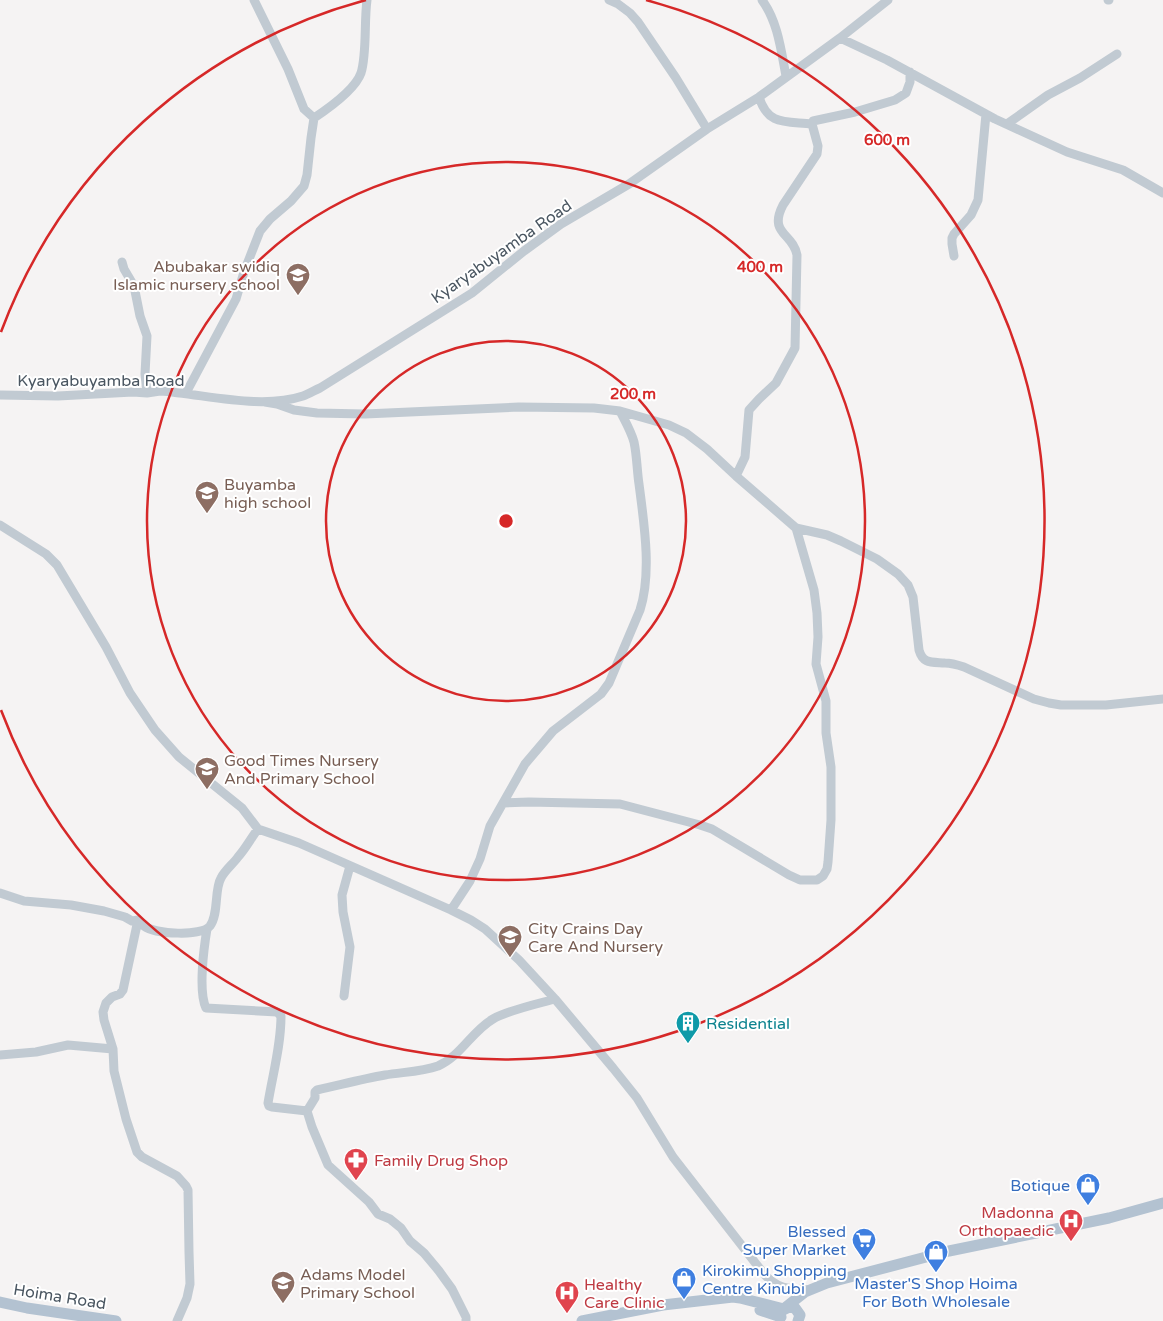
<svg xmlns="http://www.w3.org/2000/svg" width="1163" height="1321" font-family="'Varela Round',sans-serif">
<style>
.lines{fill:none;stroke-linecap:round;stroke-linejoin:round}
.minor{stroke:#c1cad2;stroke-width:9}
.major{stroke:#b3c2d1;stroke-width:11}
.ring{fill:none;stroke:#d62828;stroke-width:2.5}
.labels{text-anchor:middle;stroke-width:4;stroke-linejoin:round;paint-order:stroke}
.street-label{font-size:16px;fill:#4a5661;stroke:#fff}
.education-label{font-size:16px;fill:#785e54;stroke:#fff;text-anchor:start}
.culture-label{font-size:16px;fill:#0d838f;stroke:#fff;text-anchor:start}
.health-label{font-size:16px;fill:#be3a42;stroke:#fff;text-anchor:start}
.shop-label{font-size:16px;fill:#366cbe;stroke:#fff;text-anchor:end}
.centre{fill:#d62828;stroke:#fff;stroke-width:2.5}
.ring-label{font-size:15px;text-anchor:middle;font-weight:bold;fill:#d62828;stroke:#fff;stroke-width:4;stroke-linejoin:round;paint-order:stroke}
</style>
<rect width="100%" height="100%" fill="#f5f3f3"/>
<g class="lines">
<path class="minor" d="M254,0L288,69L304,109L314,118C329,108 355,90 361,73C367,54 364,22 367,0
M609,0L618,4L630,13L638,22L676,78L707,129
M762,0C778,22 781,50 786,76
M1108,0H1109
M840,38L887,60L995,119L1067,152L1123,170L1163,193
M759,97C768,126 786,121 812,124L813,121L855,112L895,100L906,93L910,82V72
M1007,124L1048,95L1080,78L1117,54
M954,256L952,244V238L954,234L971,215L978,200L986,114
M122,262L124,269L134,286L140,316L147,336L145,374L147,393
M186,393L236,299L244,272L260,231L270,219L291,201L304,186L307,175L311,138L314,118
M0,395L58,396L133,392L147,393L160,391C205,394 260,410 303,396C309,394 315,390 320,388L472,293L524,251L561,224L629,184L707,129L759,97L840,38L888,0
M265,402L277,404L294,410L317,413L365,414L519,407L594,408L620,411L669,425L686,433L707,449L736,476L796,528L827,535L841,541L877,559L898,574L908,585L913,597L919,650C923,664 931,662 945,663C952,663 958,665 964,667L1034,699L1049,703L1061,705H1106L1163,699
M736,476L745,457L749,410L759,399L776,383L795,348L797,255C793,233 768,234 783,205L817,154L818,146L812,124
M0,525L46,554L57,565L106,647L130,693L155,730L179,757L242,808L258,829L299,843L451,910L471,920L485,929L519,960L555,999L613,1068L637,1098L673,1157L764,1274C778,1290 790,1289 810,1290
M503,803L529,802L620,804L700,825L712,829L789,875L800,880H817L823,876L827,869L828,862L831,820V767L826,733V701L816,664L818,637L817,613L814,590L796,528
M0,893L24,901L71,905L104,911L125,917L132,921L138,920C140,922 141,924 144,926C155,934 201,937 210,926C219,914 214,890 221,878C225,870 233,864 238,857C246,848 251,838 258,829
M451,910L470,881L480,859L490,826L525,764L553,731L601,694L609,683L640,610C652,573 644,523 639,484C637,471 637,456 634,442C631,431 625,421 620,411
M138,920L123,990L120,994L112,997L106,1003L103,1012L104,1020L113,1049L114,1071L126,1119L137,1152L142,1157L177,1176L186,1186L188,1190L189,1252L190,1284L187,1298L177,1321
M207,929C204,947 198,991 206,1008L277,1012L281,1016C281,1045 273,1073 268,1103L269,1106L272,1107L307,1111
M344,996L350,947L343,912L342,895L350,866
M0,1055L36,1052L68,1045L113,1049
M466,1321V1317L452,1289L439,1271L424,1253L410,1241L401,1228L390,1219L378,1214L369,1202L328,1165L312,1127L307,1111L315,1098V1092L317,1090C340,1085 362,1079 385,1075C402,1072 421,1072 438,1066C461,1056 472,1031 493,1019C509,1010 537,1004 555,999"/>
<path class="major" d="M0,1302L27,1308L116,1321
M786,1307L805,1292L827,1283L949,1251L1109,1218L1163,1203
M760,1310L781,1317
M783,1310L789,1307L795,1308L800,1315L798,1321
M582,1321L663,1305L733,1297L740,1298L784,1309"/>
</g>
<g class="ring">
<circle cx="506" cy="521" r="180"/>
<circle cx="506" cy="521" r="359"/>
<path d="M1 332A539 539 0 0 1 366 0M646 0A539 539 0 1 1 1 710"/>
</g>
<defs>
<symbol id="school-pin" viewBox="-11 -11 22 30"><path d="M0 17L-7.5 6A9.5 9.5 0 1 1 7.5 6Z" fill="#8d6e63" stroke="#fff"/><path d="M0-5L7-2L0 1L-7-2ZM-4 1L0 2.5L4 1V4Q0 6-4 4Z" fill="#fff"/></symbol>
<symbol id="building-pin" viewBox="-11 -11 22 30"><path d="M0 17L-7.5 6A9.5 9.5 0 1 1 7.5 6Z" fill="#0f9aa8" stroke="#fff"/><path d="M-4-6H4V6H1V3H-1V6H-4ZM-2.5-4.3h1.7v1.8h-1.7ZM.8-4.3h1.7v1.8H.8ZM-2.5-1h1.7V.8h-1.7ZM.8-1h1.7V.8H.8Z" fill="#fff"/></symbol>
<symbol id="pharmacy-pin" viewBox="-11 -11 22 30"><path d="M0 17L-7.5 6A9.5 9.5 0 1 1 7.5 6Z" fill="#e0444e" stroke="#fff"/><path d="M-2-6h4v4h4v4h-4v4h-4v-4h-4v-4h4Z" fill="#fff"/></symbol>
<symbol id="shop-pin" viewBox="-11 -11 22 30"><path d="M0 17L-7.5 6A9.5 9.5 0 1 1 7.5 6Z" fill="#3f7fe0" stroke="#fff"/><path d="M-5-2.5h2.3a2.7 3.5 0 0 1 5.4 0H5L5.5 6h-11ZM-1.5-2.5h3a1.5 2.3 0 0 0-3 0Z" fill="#fff"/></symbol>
<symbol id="hospital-pin" viewBox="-11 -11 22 30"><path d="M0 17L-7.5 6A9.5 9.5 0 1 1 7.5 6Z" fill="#e0444e" stroke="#fff"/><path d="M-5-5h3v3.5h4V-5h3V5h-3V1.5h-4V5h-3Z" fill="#fff"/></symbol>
<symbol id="supermarket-pin" viewBox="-11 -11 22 30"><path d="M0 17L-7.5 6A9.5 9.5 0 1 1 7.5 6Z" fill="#3f7fe0" stroke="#fff"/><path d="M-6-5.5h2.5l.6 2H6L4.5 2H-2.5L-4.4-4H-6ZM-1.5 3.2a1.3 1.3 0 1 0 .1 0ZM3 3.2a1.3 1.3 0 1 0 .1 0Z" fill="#fff"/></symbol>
</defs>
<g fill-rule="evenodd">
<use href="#school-pin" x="284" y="261" width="28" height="38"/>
<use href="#school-pin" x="193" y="479" width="28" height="38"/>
<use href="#school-pin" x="193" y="755" width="28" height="38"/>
<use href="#school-pin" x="496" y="923" width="28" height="38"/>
<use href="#building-pin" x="674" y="1009" width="28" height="38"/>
<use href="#pharmacy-pin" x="342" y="1146" width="28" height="38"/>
<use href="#shop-pin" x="1074" y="1171" width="28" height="38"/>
<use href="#hospital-pin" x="1057" y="1207" width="28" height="38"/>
<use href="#supermarket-pin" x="850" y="1226" width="28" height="38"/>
<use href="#shop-pin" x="922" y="1238" width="28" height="38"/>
<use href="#shop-pin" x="670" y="1265" width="28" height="38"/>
<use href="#school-pin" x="269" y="1269" width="28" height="38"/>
<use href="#hospital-pin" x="553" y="1279" width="28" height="38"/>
</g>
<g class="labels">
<g class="street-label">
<text transform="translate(501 251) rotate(-35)" y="6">Kyaryabuyamba Road</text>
<text x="101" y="386">Kyaryabuyamba Road</text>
<text transform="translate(60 1296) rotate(9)" y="6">Hoima Road</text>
</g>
<g class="education-label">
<text x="280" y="272" text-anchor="end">Abubakar swidiq<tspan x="280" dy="18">Islamic nursery school</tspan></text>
<text x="224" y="490">Buyamba<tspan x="224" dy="18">high school</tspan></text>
<text x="224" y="766">Good Times Nursery<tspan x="224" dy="18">And Primary School</tspan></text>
<text x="528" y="934">City Crains Day<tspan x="528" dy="18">Care And Nursery</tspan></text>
<text x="300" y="1280">Adams Model<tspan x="300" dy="18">Primary School</tspan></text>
</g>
<g class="culture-label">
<text x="706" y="1029">Residential</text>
</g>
<g class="health-label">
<text x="374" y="1166">Family Drug Shop</text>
<text x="1054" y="1218" text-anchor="end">Madonna<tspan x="1054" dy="18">Orthopaedic</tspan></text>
<text x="584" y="1290">Healthy<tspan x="584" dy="18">Care Clinic</tspan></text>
</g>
<g class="shop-label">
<text x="1070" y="1191">Botique</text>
<text x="846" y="1237">Blessed<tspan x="846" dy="18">Super Market</tspan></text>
<text x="702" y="1276" text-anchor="start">Kirokimu Shopping<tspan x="702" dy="18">Centre Kinubi</tspan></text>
<text x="936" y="1289" text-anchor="middle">Master'S Shop Hoima<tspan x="936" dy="18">For Both Wholesale</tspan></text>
</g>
</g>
<circle cx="506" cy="521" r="8" class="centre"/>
<g class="ring-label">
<text x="887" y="145">600 m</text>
<text x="760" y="272">400 m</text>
<text x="633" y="399">200 m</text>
</g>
</svg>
